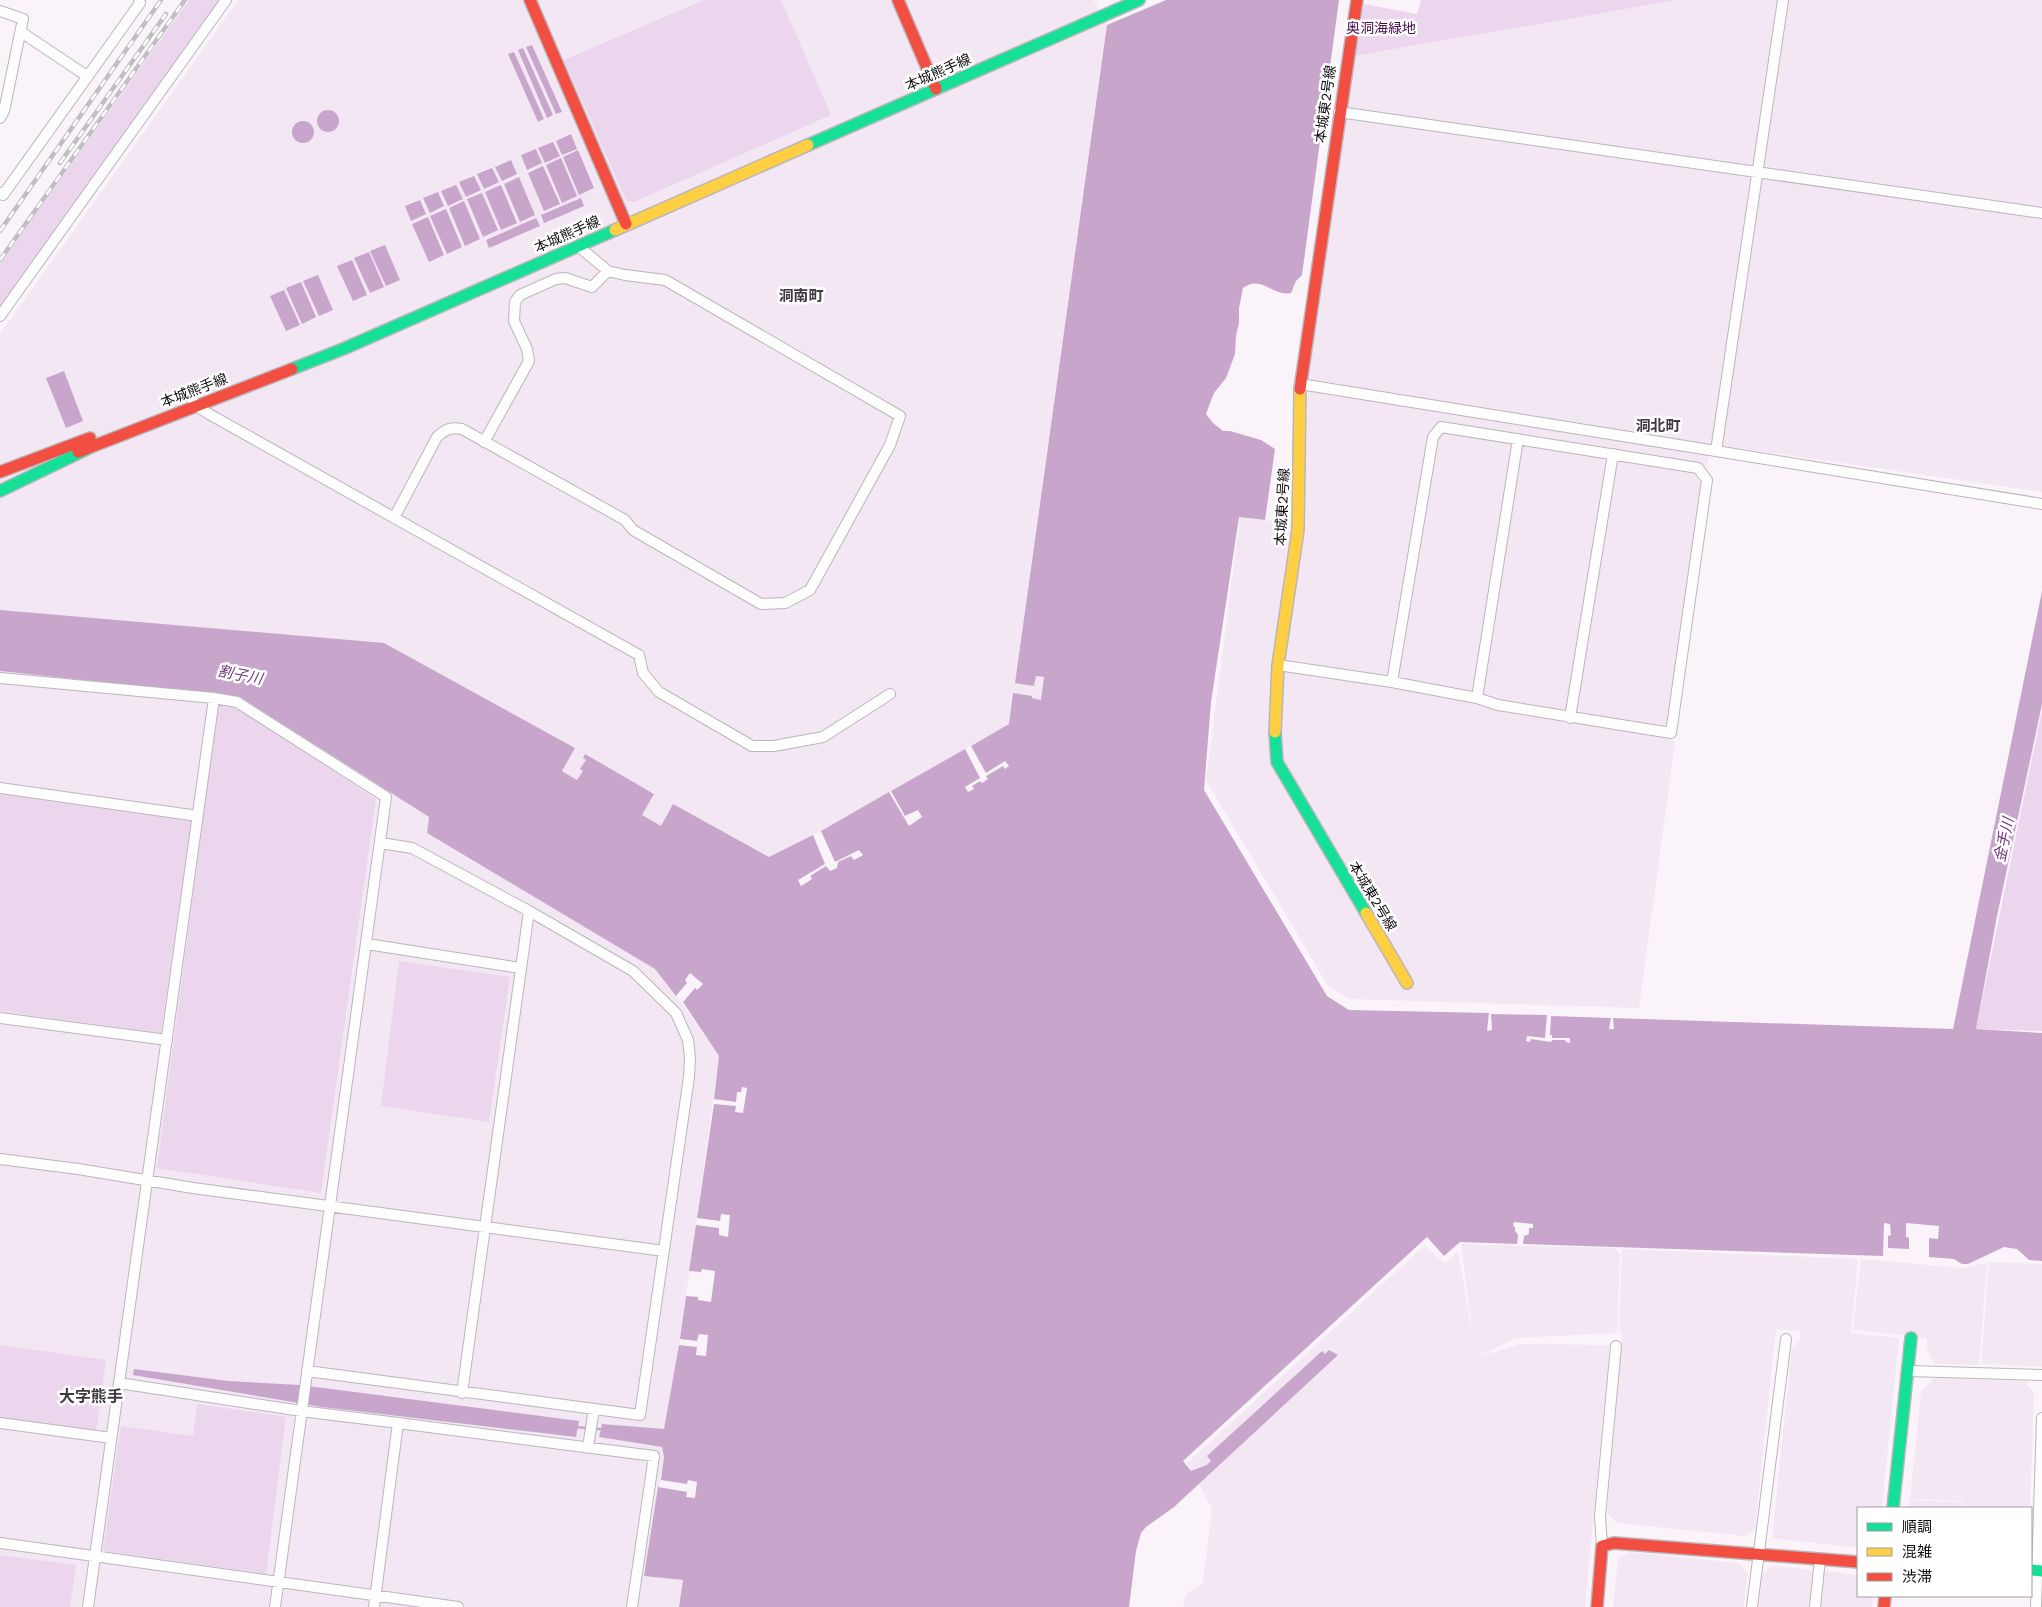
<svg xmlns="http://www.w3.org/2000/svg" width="2042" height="1607" font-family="'Work Sans','Noto Sans JP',sans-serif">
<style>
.built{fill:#f3e7f4}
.green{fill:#ebd6ed}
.water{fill:#c8a6cc}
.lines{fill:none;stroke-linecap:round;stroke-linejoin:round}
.stream{stroke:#c8a6cc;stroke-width:2.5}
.street-casing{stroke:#bab6bb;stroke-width:12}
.fast-casing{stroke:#bab6bb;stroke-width:14}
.slow-casing{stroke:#bab6bb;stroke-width:14}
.jam-casing{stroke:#bab6bb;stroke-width:14}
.street{stroke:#fefdfe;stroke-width:10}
.fast{stroke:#16e098;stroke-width:11}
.slow{stroke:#ffcf43;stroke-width:11}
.jam{stroke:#f24e42;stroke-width:11}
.rail-casing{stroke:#c0bec0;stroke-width:4.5}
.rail{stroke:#fff;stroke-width:2.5;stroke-dasharray:8;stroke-linecap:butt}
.labels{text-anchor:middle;stroke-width:5;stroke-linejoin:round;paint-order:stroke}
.park-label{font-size:14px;fill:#470e4f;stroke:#fff}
.street-label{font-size:14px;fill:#0e0a0f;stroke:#fff}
.neighbourhood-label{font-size:15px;font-weight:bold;fill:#413842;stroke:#fff}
.water-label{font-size:15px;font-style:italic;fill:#6f3677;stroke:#fff}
.quarter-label{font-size:16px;font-weight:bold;fill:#413842;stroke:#fff}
</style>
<rect width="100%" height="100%" fill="#faf4fa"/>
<path class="built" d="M238,0H1094L1107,25L1105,48L1015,683L1034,686L1036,676L1045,677L1041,700L1032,698L1009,724L821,831L769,857L674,805L661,826L642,816L654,793L586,760L583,771L577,780L562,771L575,748L0,610V334Z
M1663,0H2042V492L1711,444L1664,735L1675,742L1639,1008L1350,999L1328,986L1206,780L1240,517L1304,525L1308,381L1353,48Z
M0,671L240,697L429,817L427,833L655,969L684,1006L719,1056L680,1339L665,1430L602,1424L599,1437L662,1447L664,1457L661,1480L644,1575L683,1580L679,1607H0Z
M1461,1244L1615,1248L1620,1255L1617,1333L1515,1338L1480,1356L1520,1344L1610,1345L1585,1607H1183L1186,1594L1203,1584L1212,1508L1187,1463L1425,1245L1445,1264L1458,1251L1473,1338Z
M1622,1249L1858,1259L1851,1333L1899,1338L1882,1508H1858V1548L1772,1538L1792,1348L1800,1341V1331L1776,1329L1755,1528L1745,1536L1617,1523L1607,1513L1622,1333H1619Z
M1861,1259L1963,1268L1987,1263L1979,1365L1934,1364L1927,1348V1338L1853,1330Z
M1989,1262L2042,1264V1367L1981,1364Z
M1934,1378L2024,1381L2034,1393L2030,1508H1963V1501L1910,1499L1921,1392Z
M1910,1500L1962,1502L1961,1508H1909Z
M1629,1552L1739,1563L1747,1573L1744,1607H1613L1618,1558Z
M1772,1566L1811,1570L1815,1576L1812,1607H1759L1762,1575Z
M1825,1571L1858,1575V1596H1873L1872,1607H1819L1822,1575Z"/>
<path class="green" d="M189,0H219L0,308V264Z
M704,0H781L831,115L634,202L626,200L564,60Z
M1421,0H1677L1353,56L1364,4L1417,14Z
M218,704L236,707L376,799L321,1193L157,1168Z
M2042,710V1031L1976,1029Z
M0,794L191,821L161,1033L0,1011Z
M399,961L510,977L489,1122L381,1106Z
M0,1345L106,1360L96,1433L0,1420Z
M197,1404L286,1417L266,1574L103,1551L121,1426L193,1436Z
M0,1555L76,1565L70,1607H0Z"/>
<path class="water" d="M1166,0H1339L1302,275L1296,281L1291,293C1273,297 1261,274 1243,288L1239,308V323L1236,335L1235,354L1226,378L1214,393L1206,414L1213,423L1223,431H1230L1261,440L1275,449L1265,520L1239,517L1211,702L1204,790L1327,996L1349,1010L1489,1013L1487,1031L1492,1030L1491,1014L1547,1015L1545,1038L1527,1036L1526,1041L1530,1042L1531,1039L1551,1042L1552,1040H1565L1566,1042L1570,1043V1038H1552V1035H1550L1551,1016L1611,1018L1609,1029H1614L1613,1018L1953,1029L2042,591V704L1997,916L1976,1029L2042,1033V1261L2029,1260L2017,1249L2004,1247L1968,1264H1962L1954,1259L1929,1257V1238L1938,1239L1939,1226L1906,1223V1237L1909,1238V1249L1888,1248V1236L1891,1235L1890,1224L1884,1223L1883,1256L1523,1244L1524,1236L1529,1234V1228H1533V1224L1514,1222L1513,1226L1515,1227V1231L1518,1235L1517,1244L1460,1242L1444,1256L1427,1237L1183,1461L1191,1471L1207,1465L1211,1461L1207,1456L1322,1351L1325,1354L1329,1350L1338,1355L1174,1507L1146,1527L1141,1533L1136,1551L1129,1607H679L683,1580L644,1576L658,1487L687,1492L686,1497L695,1498L697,1482L688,1480L687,1484L661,1480L664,1457L662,1447L599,1437L602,1424L664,1429L679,1345L697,1347L696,1355L706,1356L708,1335L699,1334L697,1341L680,1339L686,1296L698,1297V1300L711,1302L715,1271L702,1269L701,1272L689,1271L696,1225L719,1228V1235L728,1237L730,1215L721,1214L720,1221L697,1218L714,1104L736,1106L735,1112L743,1113L747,1088L742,1087L741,1092H737L736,1102L714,1099L719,1056L683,1002L695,988L697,990L703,984L690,973L685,980L687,983L676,996L655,969L427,833L429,817L240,697L0,671V610L384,643L575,748L562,771L577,780L583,771L580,769L586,760L583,758L585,754L654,794L642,815L661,826L673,804L769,857L813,835L825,864L798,880L801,886L812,879L810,876L826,866L830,871L837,868L838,862L851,856L854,860L863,855L859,850L835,862L821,831L889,792L909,826L922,817L918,810L905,816L891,791L965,749L980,778L965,787L968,792L974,789L972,786L980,781L982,783L988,779L986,776L1003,766L1005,769L1009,766L1005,761L986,773L971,746L1009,724L1013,693L1032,696V698L1041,700L1044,677L1036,676L1034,686L1015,683L1107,25Z
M532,45L562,112L556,114L526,47Z
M523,48L553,115L547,118L518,50Z
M514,52L544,119L538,122L508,54Z
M317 121a11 11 0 1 1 22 0a11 11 0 1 1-22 0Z
M292 132a11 11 0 1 1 22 0a11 11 0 1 1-22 0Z
M571,134L577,149L562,155L556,141Z
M553,142L560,156L545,163L538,148Z
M536,149L542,163L527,170L521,155Z
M578,150L594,188L579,195L563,157Z
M561,158L577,196L562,203L546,165Z
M511,160L517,174L502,181L495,167Z
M543,166L560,204L544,211L528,173Z
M492,168L499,182L484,189L477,174Z
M474,176L481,190L466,197L459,182Z
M519,177L535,215L520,222L504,184Z
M456,185L463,199L448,206L441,191Z
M501,185L517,223L501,230L485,192Z
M438,192L444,206L430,213L423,198Z
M482,193L498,230L483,237L467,199Z
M581,198L584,206L544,223L541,215Z
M420,200L426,214L411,221L405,206Z
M464,201L480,239L465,246L449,208Z
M446,209L462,247L447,254L430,216Z
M428,217L444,255L429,262L412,224Z
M536,218L540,226L489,248L486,240Z
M385,245L400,280L386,286L370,251Z
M369,252L384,287L370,293L354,258Z
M352,260L367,295L353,301L337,266Z
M318,275L333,310L319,316L303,281Z
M301,282L316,317L302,324L286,288Z
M284,290L300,325L286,331L270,296Z
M64,371L83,421L66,428L46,378Z
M134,1369L228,1381L300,1385L579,1421L576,1437L322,1407L133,1375Z"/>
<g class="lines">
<path class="stream" d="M575,1427L587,1428
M593,1429H600"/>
<defs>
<path id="street" d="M0,11L23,19L4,111L0,118
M21,32L87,76
M1339,112L2042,213
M0,193L3,195L140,3L139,0
M0,316L226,0
M1300,384L1716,451L1783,0
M192,399L196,406L209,414L639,655L643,673L659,692L752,746H774L823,737L890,694
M484,442L529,361L527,349L514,321L515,302L520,295L556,279L565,278L592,287L608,271
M1716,451L2042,504
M394,518L437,437C446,429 450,427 462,429L625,520L633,530L761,604L785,603L810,590L890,445L900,416L665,280L625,275L608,271L578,246
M1278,665L1392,682L1477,698L1498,705L1671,733L1707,480L1698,468L1441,427L1433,437L1392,682
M0,678L214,698L237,702L386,797L275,1607
M1477,698L1518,439
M1570,718L1613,454
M0,788L198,816
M367,944L520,968
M0,1018L167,1040
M0,1159L78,1169L193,1188L664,1251
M307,1371L640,1415L689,1077L690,1058L688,1040L676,1013L633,971L529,911L412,848L381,843
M1908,1371L2042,1375
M119,1383L301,1411L398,1423L374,1607
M462,1393L529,911
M0,1423L111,1438
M398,1423L654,1456L632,1607
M588,1447L594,1409
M0,1543L458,1607
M1602,1546L1600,1516L1616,1346
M88,1607L214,698
M1752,1607L1786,1339
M1815,1607L1820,1559
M2036,1607L2042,1418"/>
<path id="fast" d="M808,145L1139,0
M292,369L343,349L615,230
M0,491L87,449
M1275,732L1277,762L1366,913
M1893,1508L1911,1338
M2031,1570L2042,1571"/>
<path id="slow" d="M615,230L808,145
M1275,732L1278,665L1298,530L1300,389
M1366,913L1407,983"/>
<path id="jam" d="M530,0L626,224
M898,0L936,89
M1300,389L1357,0
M78,452L292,369
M0,472L90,438
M1597,1607L1602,1546L1614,1543L1858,1562
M1884,1607L1885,1596"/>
</defs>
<use href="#street" class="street-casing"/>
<use href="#fast" class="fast-casing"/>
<use href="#slow" class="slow-casing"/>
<use href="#jam" class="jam-casing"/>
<use href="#street" class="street"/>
<use href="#fast" class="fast"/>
<use href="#slow" class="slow"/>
<use href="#jam" class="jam"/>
<defs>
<path id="rail" d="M60,163L166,14
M0,231L161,0
M0,260L185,0"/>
</defs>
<use href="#rail" class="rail-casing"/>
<use href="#rail" class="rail"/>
</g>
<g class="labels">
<g class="park-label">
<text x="1381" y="33">奥洞海緑地</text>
</g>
<g class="street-label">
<text transform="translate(938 72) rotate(-24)" y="5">本城熊手線</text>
<text transform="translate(1325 104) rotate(-82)" y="5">本城東2号線</text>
<text transform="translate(567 234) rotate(-24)" y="5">本城熊手線</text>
<text transform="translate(194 390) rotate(-21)" y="5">本城熊手線</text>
<text transform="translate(1282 507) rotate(-87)" y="5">本城東2号線</text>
<text transform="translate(1373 896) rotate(59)" y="5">本城東2号線</text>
</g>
<g class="neighbourhood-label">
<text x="801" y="301">洞南町</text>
<text x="1658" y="431">洞北町</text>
</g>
<g class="water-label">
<text transform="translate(240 675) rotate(11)" y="5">割子川</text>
<text transform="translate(2004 840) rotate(-78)" y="5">金手川</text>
</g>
<g class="quarter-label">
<text x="91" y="1402">大字熊手</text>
</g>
</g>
<rect x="1857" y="1507" width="175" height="90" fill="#ffffff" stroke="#9f9d9f"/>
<rect x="1867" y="1523" width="25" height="8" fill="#16e098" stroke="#9f9d9f"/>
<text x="1902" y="1532" font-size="15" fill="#0e0a0f">順調</text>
<rect x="1867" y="1548" width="25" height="8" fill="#ffcf43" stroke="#9f9d9f"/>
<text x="1902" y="1557" font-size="15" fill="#0e0a0f">混雑</text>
<rect x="1867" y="1573" width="25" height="8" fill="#f24e42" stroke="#9f9d9f"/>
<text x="1902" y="1582" font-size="15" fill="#0e0a0f">渋滞</text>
</svg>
